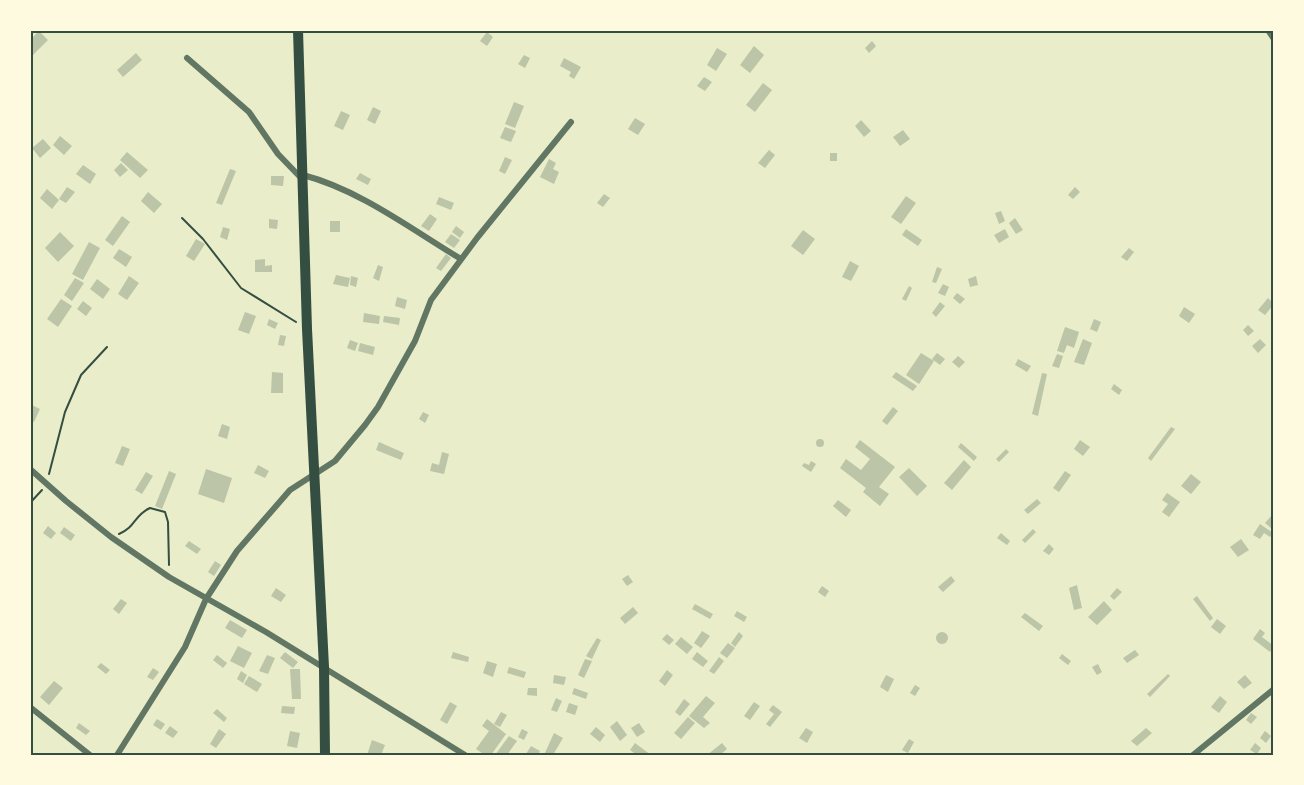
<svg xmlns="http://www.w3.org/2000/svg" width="1304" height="785" font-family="Arial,sans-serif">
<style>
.building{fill:#bcc5a7}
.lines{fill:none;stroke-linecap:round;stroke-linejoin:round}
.path{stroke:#344e41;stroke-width:2}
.minor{stroke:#617663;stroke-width:6}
.secondary{stroke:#344e41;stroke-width:10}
.neatline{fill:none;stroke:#344e41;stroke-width:2}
</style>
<rect width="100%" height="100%" fill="#e9edc9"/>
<path class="building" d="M39,31L48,40L32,56L30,54V40Z
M487,32L493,37L487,46L480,41Z
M872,41L876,46L869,53L865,48Z
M754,46L764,55L750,73L740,65Z
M717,48L727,54L716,71L707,65Z
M136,53L142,60L123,77L117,70Z
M524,55L530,58L525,68L518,64Z
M564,58L581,67L574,79L569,76L571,72L560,66Z
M704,77L712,82L705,91L697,86Z
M763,83L772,90L755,112L746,105Z
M514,102L524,106L515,128L505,124Z
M373,107L381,111L375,124L367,120Z
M341,111L350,115L343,130L334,126Z
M635,118L645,124L638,135L628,129Z
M861,120L871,131L864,137L855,126Z
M505,127L516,131L511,142L500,138Z
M903,130L910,139L900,146L893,137Z
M60,136L72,146L64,155L53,145Z
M43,139L51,148L40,158L32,148Z
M769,150L775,155L765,168L758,163Z
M127,152L148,170L140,178L120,160Z
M830,153H837V161H830Z
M505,157L512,160L505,174L499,171Z
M549,159L556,163L553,169L559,172L554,184L540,177Z
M121,163L128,170L120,177L114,170Z
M83,165L96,174L90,184L76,174Z
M230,169L236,171L222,205L216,203Z
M360,173L371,179L368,185L356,179Z
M271,176H284L283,186L271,185Z
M67,187L75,192L66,203L59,199Z
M1075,187L1080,192L1073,199L1068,195Z
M47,189L59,200L52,209L40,198Z
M148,192L162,204L154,213L141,201Z
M604,194L610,198L603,207L597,203Z
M906,196L916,203L901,224L891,217Z
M439,197L454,203L451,210L436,204Z
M1001,211L1005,221L999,224L995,213Z
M430,214L437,219L429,231L421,226Z
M122,216L130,222L113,246L105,240Z
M1015,218L1023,230L1016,234L1009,223Z
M269,219L278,220L277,229L269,228Z
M330,221H340V232H330Z
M456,226L464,232L460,238L452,232Z
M223,227L230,229L227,240L220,237Z
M906,229L922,240L918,246L902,235Z
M1005,229L1009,237L999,243L994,235Z
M803,230L815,239L803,255L791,246Z
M60,232L74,246L58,262L45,248Z
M451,234L460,240L454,248L445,242Z
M196,239L205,244L194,261L186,256Z
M89,242L100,248L83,280L72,274Z
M1129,248L1134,252L1127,261L1121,257Z
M119,249L132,257L126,267L113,258Z
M446,254L451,258L441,271L436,268Z
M265,259V266L272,265V272H255V260Z
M850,261L859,266L851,281L842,277Z
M378,265L383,267L379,281L373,278Z
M937,267L942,269L936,283L932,282Z
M336,275L350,278L348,287L333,284Z
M129,276L139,283L127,300L118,294Z
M351,276L358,278L356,287L350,285Z
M976,276L978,285L970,287L968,279Z
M75,278L84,283L72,301L64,295Z
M97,279L110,289L103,299L90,289Z
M943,284L949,287L945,296L938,293Z
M909,286L912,288L906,301L902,299Z
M957,293L965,299L960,304L953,298Z
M397,297L407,300L405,309L395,306Z
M1268,298L1274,304L1265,315L1258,310Z
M61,299L72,306L58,327L47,319Z
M83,301L92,308L86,316L77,309Z
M940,302L945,306L936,317L932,313Z
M1184,307L1195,314L1189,323L1179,316Z
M245,312L256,316L249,334L238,330Z
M364,313L380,316L379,324L363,322Z
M384,316L400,318L399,325L383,322Z
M269,319L278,323L275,329L267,325Z
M1094,319L1101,322L1097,332L1090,329Z
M1248,325L1254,331L1248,336L1243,330Z
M1065,327L1079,332L1074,348L1067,345L1064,353L1057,351Z
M280,335L286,336L284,346L278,345Z
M1083,339L1092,343L1084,365L1074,362Z
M1260,339L1266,345L1258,353L1252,346Z
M350,340L358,343L355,351L347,348Z
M360,343L375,347L373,355L358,351Z
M921,353L934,361L919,384L906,375Z
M937,353L945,359L940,365L932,359Z
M1057,354L1063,356L1059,368L1052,366Z
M958,356L965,362L959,368L952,362Z
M1018,359L1031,366L1027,372L1015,365Z
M272,372L283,373V393H271Z
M896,372L917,386L913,391L892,377Z
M1042,373L1047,374L1038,416L1032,414Z
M1114,384L1122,390L1119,395L1111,389Z
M30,404L40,409L34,422L30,420Z
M893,407L898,411L887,425L882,421Z
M423,412L429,415L425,423L419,419Z
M222,424L230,427L227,439L218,436Z
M1171,427L1175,429L1151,461L1148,458Z
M816 443a4 4 0 1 1 8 0a4 4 0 1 1-8 0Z
M860,440L895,467L879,487L889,494L880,506L863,492L866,488L840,468L846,459L861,470L870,459L855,447Z
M1080,440L1090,447L1083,456L1074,449Z
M379,442L404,453L401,460L376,450Z
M961,443L977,457L974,461L958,447Z
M122,446L130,449L123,466L115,463Z
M1006,449L1009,452L999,462L996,459Z
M442,452L449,454L444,474L430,471L432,463L439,465Z
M964,460L971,467L952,490L944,483Z
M811,461L816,464L811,472L802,466L804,463L809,465Z
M258,465L269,471L265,478L254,473Z
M909,468L927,486L917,496L899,477Z
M206,469L232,478L224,503L198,494Z
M169,471L176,474L162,509L155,506Z
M1065,471L1071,475L1059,492L1053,488Z
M146,472L153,476L142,494L135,490Z
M1191,474L1201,482L1191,494L1181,486Z
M1167,493L1180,502L1169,517L1162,512L1168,504L1162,500Z
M1037,499L1041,503L1028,514L1024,510Z
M838,500L851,510L846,517L833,506Z
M1272,515L1274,517V526L1272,529L1265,523Z
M1260,524L1273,533L1270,537L1264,533L1260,539L1253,535Z
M48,526L56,533L51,539L43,533Z
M64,527L75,535L71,541L60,533Z
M1033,529L1036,532L1025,543L1022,540Z
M1001,533L1010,541L1007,545L997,538Z
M1241,539L1249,550L1238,557L1230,547Z
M189,541L201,549L197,554L185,546Z
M1049,544L1054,549L1049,555L1043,551Z
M215,561L221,565L214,576L208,572Z
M628,575L633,582L627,586L622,579Z
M951,576L955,581L943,592L938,587Z
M1077,585L1082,608L1074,610L1069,588Z
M822,586L829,591L825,597L818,592Z
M276,588L286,595L281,602L271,596Z
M1117,588L1122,592L1114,600L1110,596Z
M1197,596L1213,618L1210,621L1193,599Z
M121,599L127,603L119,614L113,609Z
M1104,601L1112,610L1097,625L1088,617Z
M695,604L713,614L710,619L692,609Z
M633,607L638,613L625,624L620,618Z
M737,611L747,617L744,622L734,616Z
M1025,613L1043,626L1039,631L1021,617Z
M1217,619L1226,626L1220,634L1211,627Z
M230,620L247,630L242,638L225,628Z
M1260,629L1265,633L1262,637L1274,646L1270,652L1253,639Z
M702,631L710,636L701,648L694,643Z
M936 638a6 6 0 1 1 12 0a6 6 0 1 1-12 0Z
M739,632L743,636L735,647L731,643Z
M667,634L674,640L669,645L662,639Z
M681,637L693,647L687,654L675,644Z
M597,638L601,640L592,659L586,656Z
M728,643L735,648L727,658L720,653Z
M238,646L252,653L244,668L230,661Z
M1135,650L1139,655L1127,663L1123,658Z
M285,652L298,662L293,668L280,658Z
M453,652L469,657L468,662L451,658Z
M697,652L708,661L703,667L692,659Z
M1062,654L1071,661L1068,665L1059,658Z
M217,655L227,663L223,668L213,660Z
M267,655L275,658L268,674L259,671Z
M719,657L724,661L714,674L709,671Z
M585,659L592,661L584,678L578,675Z
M487,661L497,664L493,677L483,673Z
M101,663L110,670L106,674L97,667Z
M1098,664L1102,672L1097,675L1092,667Z
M509,667L526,672L524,678L507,673Z
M153,668L159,672L153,680L147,677Z
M290,669H300L301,699H292Z
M667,670L673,675L665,686L659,681Z
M241,671L247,675L243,683L237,679Z
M1168,674L1170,676L1150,697L1147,694Z
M554,675L566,677L564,685L553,683Z
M886,675L894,679L888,692L880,687Z
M1245,675L1252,683L1244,689L1237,682Z
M249,676L262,684L257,692L244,684Z
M54,681L63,688L49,705L40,697Z
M915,685L920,688L915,696L910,693Z
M528,688H537V696L527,695Z
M574,688L588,693L586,699L572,694Z
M706,696L715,703L703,717L710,723L704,728L689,716Z
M1220,696L1227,702L1219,713L1211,707Z
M556,698L562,701L557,712L551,710Z
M684,699L690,704L680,716L675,712Z
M450,702L457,706L447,724L440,720Z
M754,702L760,706L750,720L744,716Z
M569,703L578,706L575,715L566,712Z
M773,705L782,712L770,727L766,724L774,714L769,710Z
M282,706L295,707L294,714L281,713Z
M217,709L227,718L224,722L213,713Z
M501,712L507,715L500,727L494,724Z
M1251,713L1257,717L1251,724L1246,720Z
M688,717L695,723L681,739L674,733Z
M157,719L165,724L161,730L153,725Z
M487,719L506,734L491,755H485L476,749L489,731L482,726Z
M617,721L627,735L620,741L610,727Z
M79,723L90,731L86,735L76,728Z
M639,723L645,732L637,737L631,728Z
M170,726L178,732L173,738L165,733Z
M596,727L605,735L600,742L590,734Z
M806,728L813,732L807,743L799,738Z
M1146,728L1152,733L1137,746L1131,741Z
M219,729L226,734L216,748L210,744Z
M522,729L528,732L524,740L518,737Z
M290,731L300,733L297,748L287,746Z
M1265,731L1271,736L1266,743L1260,738Z
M554,733L563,738L553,755H544Z
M509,736L517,741L507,755H495Z
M909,739L914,742L908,753L902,750Z
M372,740L385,745L381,755H367Z
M635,743L651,755H637L630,750Z
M722,743L727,749L720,755H707Z
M1255,743L1261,748L1257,754L1250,750Z
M531,746L540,751L538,755L526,754Z"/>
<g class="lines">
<path class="path" d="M182,218L203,239L241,288L296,322
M49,474L65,412L81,375L107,347
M30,503L42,490
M119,534C136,527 134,515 150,508L165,512L168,522L169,565"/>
<path class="minor" d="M1268,30L1274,39
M187,58L249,112L278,154L303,180
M303,175C360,190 411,229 461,259
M30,469L66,501L111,537L169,577L266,632L465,755
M30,707L90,755
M117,755L185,647L206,599L237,551L290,490L335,461L365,425L378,407L415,341L431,300L477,238L571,122
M1193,755L1274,689"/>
<path class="secondary" d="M298,30L307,329L324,667L325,755"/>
</g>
<rect width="1304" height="785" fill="none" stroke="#fefae0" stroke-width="63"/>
<rect x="32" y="32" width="1240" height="722" class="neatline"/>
</svg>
